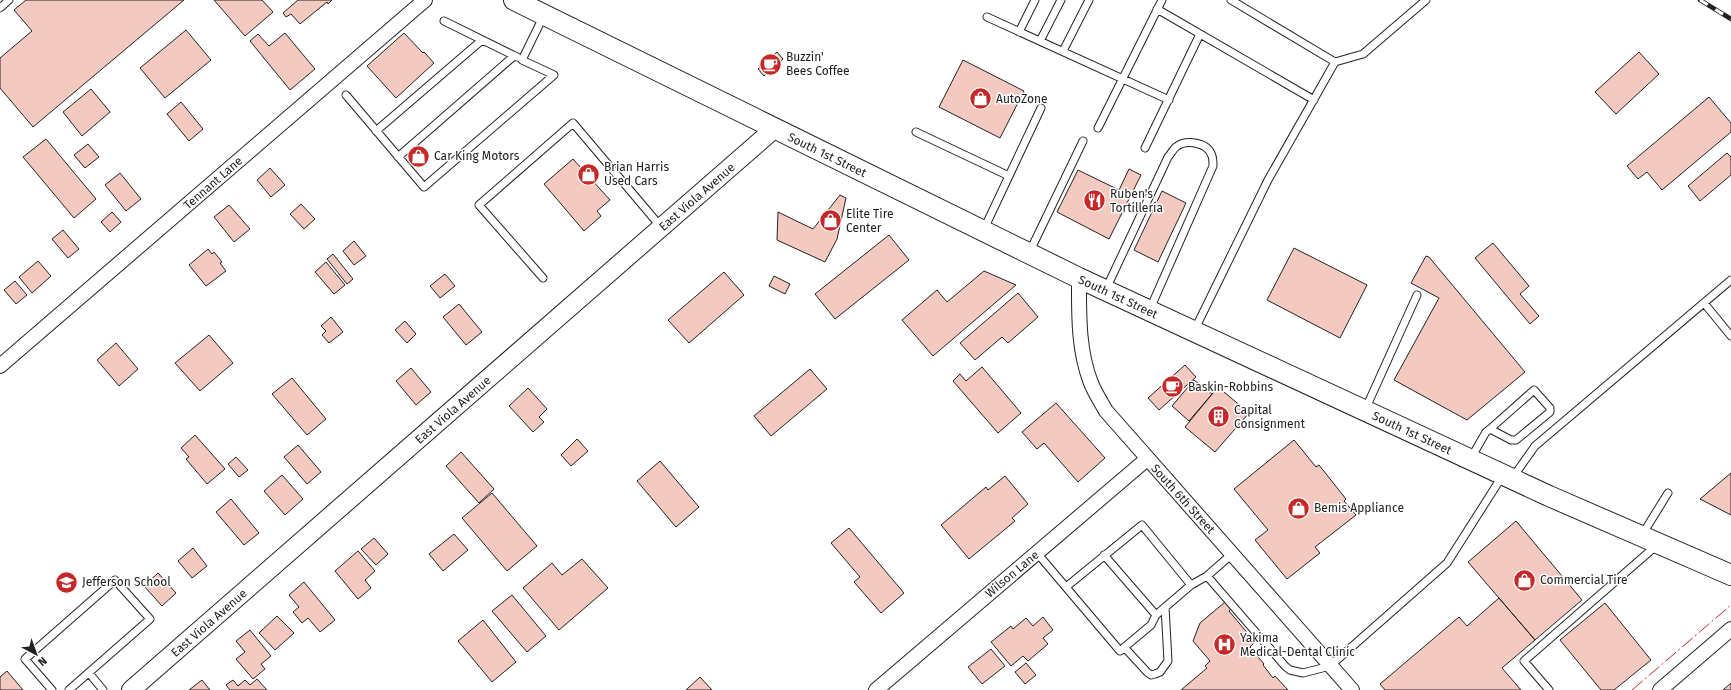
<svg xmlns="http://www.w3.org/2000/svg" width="1731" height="690" font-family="'Fira Sans',sans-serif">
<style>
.building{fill:#f3c9c0;stroke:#222}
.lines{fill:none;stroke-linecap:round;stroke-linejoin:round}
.service-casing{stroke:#222;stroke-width:9}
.minor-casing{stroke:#222;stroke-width:16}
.tertiary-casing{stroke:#222;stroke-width:20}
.secondary-casing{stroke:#222;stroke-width:22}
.service{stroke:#fff;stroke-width:7}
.minor{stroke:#fff;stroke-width:14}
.tertiary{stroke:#fff;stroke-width:18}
.secondary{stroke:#fff;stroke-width:20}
.rail-casing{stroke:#222;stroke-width:4.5}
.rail{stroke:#fff;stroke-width:3;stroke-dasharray:9;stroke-linecap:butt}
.power{stroke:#c62828;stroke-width:1;stroke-dasharray:14 3 2 3;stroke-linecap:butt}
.labels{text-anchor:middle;stroke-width:3;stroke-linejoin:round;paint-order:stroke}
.poi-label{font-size:12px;fill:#222;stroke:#fff;text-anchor:start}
.street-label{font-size:12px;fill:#222;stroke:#fff}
</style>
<rect width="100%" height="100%" fill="#fff"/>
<path class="building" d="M26,0H184L33,127L0,88V58L32,31L14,10Z
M214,0H262L273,12L245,36Z
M298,0H332L328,4L327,2L300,24L291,14L286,17L283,13Z
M186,30L211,60L165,98L140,68Z
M285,33L315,69L290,90L250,41L258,34L269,46Z
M404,33L423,53L424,52L434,63L396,98L367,66Z
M777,52L783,59L764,76L758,69Z
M1639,52L1659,74L1616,114L1595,92Z
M963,60L1024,91L1000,138L939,107Z
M91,89L110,112L82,136L63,112Z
M1709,97L1731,123V132L1662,190L1647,172L1638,179L1627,166Z
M181,102L203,129L189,141L167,114Z
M46,139L96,199L74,218L23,157Z
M88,144L99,157L85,168L74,155Z
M1727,153L1731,157V175L1700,201L1688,186Z
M573,159L610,200L597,211L601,216L584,231L544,184Z
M270,168L285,185L271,197L257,180Z
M1129,169L1141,175L1109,239L1057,212L1078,170L1119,190Z
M120,173L141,199L126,211L105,185Z
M1162,191L1186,203L1158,262L1134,250Z
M840,195L846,198L837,239L825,262L777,240L778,212L813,229Z
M301,204L315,219L304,229L290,214Z
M229,205L250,229L234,242L214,217Z
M112,212L121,222L110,232L101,222Z
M63,230L79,249L68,258L52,239Z
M889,235L909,260L835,319L815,294Z
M354,241L366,256L354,265L343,251Z
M1493,243L1529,286L1520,294L1539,316L1530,324L1475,258Z
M1294,248L1367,285L1340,338L1267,300Z
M208,249L212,254L214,252L222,262L220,263L226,271L206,286L189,265Z
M333,254L353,279L347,284L327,259Z
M1426,256L1429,257L1525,372L1467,420L1394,380L1439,298L1411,283Z
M38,261L51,276L32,293L19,277Z
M326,262L345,285L334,294L315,272Z
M984,271L1016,285L933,356L902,320L937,290L947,302Z
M724,272L744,295L689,343L668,320Z
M445,274L455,286L440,298L430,286Z
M774,276L790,284L785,294L769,286Z
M15,281L27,295L16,304L4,290Z
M1018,293L1038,317L1008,343L1002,337L975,360L960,343Z
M459,304L482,332L466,345L443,317Z
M331,317L343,332L329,343L322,335L326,331L321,326Z
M405,321L416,334L407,343L395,330Z
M209,335L233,363L200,391L175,363Z
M116,343L138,369L119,386L97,360Z
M1185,365L1196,377L1159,410L1148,398Z
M982,367L1021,413L998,433L953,381L960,374L966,381Z
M411,368L431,392L416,405L396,381Z
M810,369L827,389L771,436L754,416Z
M292,378L326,419L307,435L272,394Z
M1194,380L1212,394L1189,421L1172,406Z
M1218,387L1249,413L1215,452L1185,427Z
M528,388L547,409L539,417L544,422L533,432L509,406Z
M1056,403L1105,458L1078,482L1044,443L1037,449L1022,432Z
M195,435L225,469L207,484L186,459L189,457L181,448Z
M577,439L588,451L571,466L561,455Z
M1294,440L1316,467L1319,465L1346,499L1344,501L1356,515L1315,547L1320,553L1287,579L1255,540L1268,530L1234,489Z
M298,445L321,472L307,484L284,457Z
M461,452L494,489L479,503L446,466Z
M236,457L248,470L239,477L228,464Z
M660,461L699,507L676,527L637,481Z
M1731,473V515L1700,499Z
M282,475L303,499L285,515L264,491Z
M1005,476L1028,504L1012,518L1015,521L969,559L941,525L986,487L988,490Z
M492,493L537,546L507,571L462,518Z
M231,499L259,533L244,545L216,512Z
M1516,521L1582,600L1535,640L1468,562Z
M849,528L904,593L881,613L854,582L860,577L831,543Z
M454,534L468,550L443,571L429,554Z
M374,538L388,554L376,565L361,549Z
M193,548L207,566L192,578L178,561Z
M358,551L375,571L365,580L371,588L358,599L335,571Z
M582,559L608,588L559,630L523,588L552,563L562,575Z
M158,573L176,593L162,606L144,586Z
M304,582L335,620L320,632L308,618L302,623L293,612L299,607L289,595Z
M512,595L546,636L527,652L492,611Z
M1499,598L1535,640L1502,668L1521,690H1385L1380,684L1459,617L1467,626Z
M1225,602L1231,609L1229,611L1255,642L1250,647L1264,664L1263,665L1273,678L1275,676L1288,690H1181L1207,668L1205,666L1210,661L1193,641L1200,623Z
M1605,603L1651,660L1614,690H1601L1560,640Z
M277,616L294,633L275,650L259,633Z
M1043,617L1053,630L1043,638L1048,644L1028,661L1023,656L1011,666L991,642L1011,626L1013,629L1026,618L1033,626Z
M483,620L516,662L492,682L458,641Z
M250,630L271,656L261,664L265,669L253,679L236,659L245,652L236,641Z
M991,649L1005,666L982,684L968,667Z
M1026,663L1036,675L1025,684L1015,672Z
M7,671L23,690H0V677Z
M700,677L712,690H686Z
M257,679L267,690H230L226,685L233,680L238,686L245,680L250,685Z
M202,680L210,690H189Z
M1731,683V690H1723Z"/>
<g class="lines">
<defs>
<path id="service" d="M1231,0L1335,62
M0,8L9,0
M1157,9L1314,100
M987,17L1169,100
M444,21L517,57
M1019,32L1035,0
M1040,41L1061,0
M1063,51L1089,0
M346,95L424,187L554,75L522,60L544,15
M1098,128L1162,0
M376,131L482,40
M916,132L1009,176
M1145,148L1200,34
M398,157L514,56
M984,229L1041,108
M1029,253L1083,141
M543,278L479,205L573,123L661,227
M1106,289L1168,157C1171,154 1173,149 1176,147C1186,139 1208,142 1212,156C1213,159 1213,163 1213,166L1150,309
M1704,303L1731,336
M1195,329L1268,180L1335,62L1363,54L1426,0
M1365,410L1417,295
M1471,458L1486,432L1490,429L1534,390L1550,408V412L1516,440H1511L1490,429
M1513,477L1535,446L1731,280
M1642,535L1668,493
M1037,553L1120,651L1151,625L1156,615L1191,585L1207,576L1232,554
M1104,555L1156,615
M1207,576L1285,666L1290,670L1303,673L1330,666L1447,563L1503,475
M1066,587L1142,525L1191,585
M1124,647L1147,672L1151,675L1155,674L1160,672L1168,661L1165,607
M89,673L103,690
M52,690L25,659L115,580L150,619L69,690
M1549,690L1524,661L1657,545"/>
<path id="minor" d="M1079,278C1079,314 1078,350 1091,383C1095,393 1101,402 1106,411L1352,690
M0,366L425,0
M876,690L1147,459
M1660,690L1731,629"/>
<path id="tertiary" d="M131,690L774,129"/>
<path id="secondary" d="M514,0L1079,278L1549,496L1731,575"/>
</defs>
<use href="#service" class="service-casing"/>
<use href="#minor" class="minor-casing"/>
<use href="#tertiary" class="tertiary-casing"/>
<use href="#secondary" class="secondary-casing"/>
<use href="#service" class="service"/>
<use href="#minor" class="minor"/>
<use href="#tertiary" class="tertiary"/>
<use href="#secondary" class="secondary"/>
<defs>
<path id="rail" d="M1700,0L1731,19"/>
</defs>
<use href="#rail" class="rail-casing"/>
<use href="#rail" class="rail"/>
<path class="power" d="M1632,690L1731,605"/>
</g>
<defs>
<symbol id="cafe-disc" viewBox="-11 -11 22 22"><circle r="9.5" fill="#c62828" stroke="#fff"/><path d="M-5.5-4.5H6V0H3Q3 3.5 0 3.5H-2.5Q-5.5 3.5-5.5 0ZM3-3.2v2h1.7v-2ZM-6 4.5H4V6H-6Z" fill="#fff"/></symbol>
<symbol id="shop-disc" viewBox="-11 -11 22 22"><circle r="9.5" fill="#c62828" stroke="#fff"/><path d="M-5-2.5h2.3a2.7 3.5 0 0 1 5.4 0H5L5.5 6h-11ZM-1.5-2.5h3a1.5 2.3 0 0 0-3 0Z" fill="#fff"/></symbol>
<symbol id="restaurant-disc" viewBox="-11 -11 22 22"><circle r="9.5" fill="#c62828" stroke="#fff"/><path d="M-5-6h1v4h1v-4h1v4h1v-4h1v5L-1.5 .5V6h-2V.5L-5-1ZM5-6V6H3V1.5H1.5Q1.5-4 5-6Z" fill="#fff"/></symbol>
<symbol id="building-disc" viewBox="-11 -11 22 22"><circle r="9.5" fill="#c62828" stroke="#fff"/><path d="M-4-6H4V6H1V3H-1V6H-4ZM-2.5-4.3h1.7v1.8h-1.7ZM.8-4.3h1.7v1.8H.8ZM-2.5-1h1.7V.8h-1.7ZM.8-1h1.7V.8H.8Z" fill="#fff"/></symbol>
<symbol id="school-disc" viewBox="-11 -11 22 22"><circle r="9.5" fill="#c62828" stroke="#fff"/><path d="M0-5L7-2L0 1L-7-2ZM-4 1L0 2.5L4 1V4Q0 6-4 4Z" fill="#fff"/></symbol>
<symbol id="hospital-disc" viewBox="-11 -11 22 22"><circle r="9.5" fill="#c62828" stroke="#fff"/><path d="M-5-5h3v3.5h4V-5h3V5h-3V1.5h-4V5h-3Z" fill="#fff"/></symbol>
</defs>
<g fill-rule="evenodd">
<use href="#cafe-disc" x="758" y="52" width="25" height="25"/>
<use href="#shop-disc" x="968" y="86" width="25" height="25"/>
<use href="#shop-disc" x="406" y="144" width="25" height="25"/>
<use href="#shop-disc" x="576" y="162" width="25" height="25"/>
<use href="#restaurant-disc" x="1082" y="188" width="25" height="25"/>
<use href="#shop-disc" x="818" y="208" width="25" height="25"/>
<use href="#cafe-disc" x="1160" y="374" width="25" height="25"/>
<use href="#building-disc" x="1206" y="404" width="25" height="25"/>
<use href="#shop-disc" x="1286" y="496" width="25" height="25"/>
<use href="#shop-disc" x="1512" y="568" width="25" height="25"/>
<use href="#school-disc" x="54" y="570" width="25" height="25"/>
<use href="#hospital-disc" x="1212" y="632" width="25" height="25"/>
</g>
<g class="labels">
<g class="poi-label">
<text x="786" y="61">Buzzin'<tspan x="786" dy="14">Bees Coffee</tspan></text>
<text x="996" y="103">AutoZone</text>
<text x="434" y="160">Car King Motors</text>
<text x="604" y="171">Brian Harris<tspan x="604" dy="14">Used Cars</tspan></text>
<text x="1110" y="198">Ruben's<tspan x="1110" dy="14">Tortillería</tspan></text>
<text x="846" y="218">Elite Tire<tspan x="846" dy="14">Center</tspan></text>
<text x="1188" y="391">Baskin-Robbins</text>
<text x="1234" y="414">Capital<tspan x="1234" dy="14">Consignment</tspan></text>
<text x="1314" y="512">Bemis Appliance</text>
<text x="1540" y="584">Commercial Tire</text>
<text x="82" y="586">Jefferson School</text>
<text x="1240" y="642">Yakima<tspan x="1240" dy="14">Medical-Dental Clinic</tspan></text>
</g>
<g class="street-label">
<text transform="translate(827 155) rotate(26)" y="4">South 1st Street</text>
<text transform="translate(213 183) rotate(-41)" y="4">Tennant Lane</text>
<text transform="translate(697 197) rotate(-41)" y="4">East Viola Avenue</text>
<text transform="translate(1118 297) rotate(25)" y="4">South 1st Street</text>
<text transform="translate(453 410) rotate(-41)" y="4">East Viola Avenue</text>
<text transform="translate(1412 433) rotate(25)" y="4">South 1st Street</text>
<text transform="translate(1183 499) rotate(48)" y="4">South 6th Street</text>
<text transform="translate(1012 574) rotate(-40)" y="4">Wilson Lane</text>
<text transform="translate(209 623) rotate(-41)" y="4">East Viola Avenue</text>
</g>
</g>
<g transform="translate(36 654) rotate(139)" stroke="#ffffff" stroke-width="3" paint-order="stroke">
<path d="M0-3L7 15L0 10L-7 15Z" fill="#222222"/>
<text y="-6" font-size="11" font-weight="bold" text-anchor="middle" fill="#222222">N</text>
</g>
</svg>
